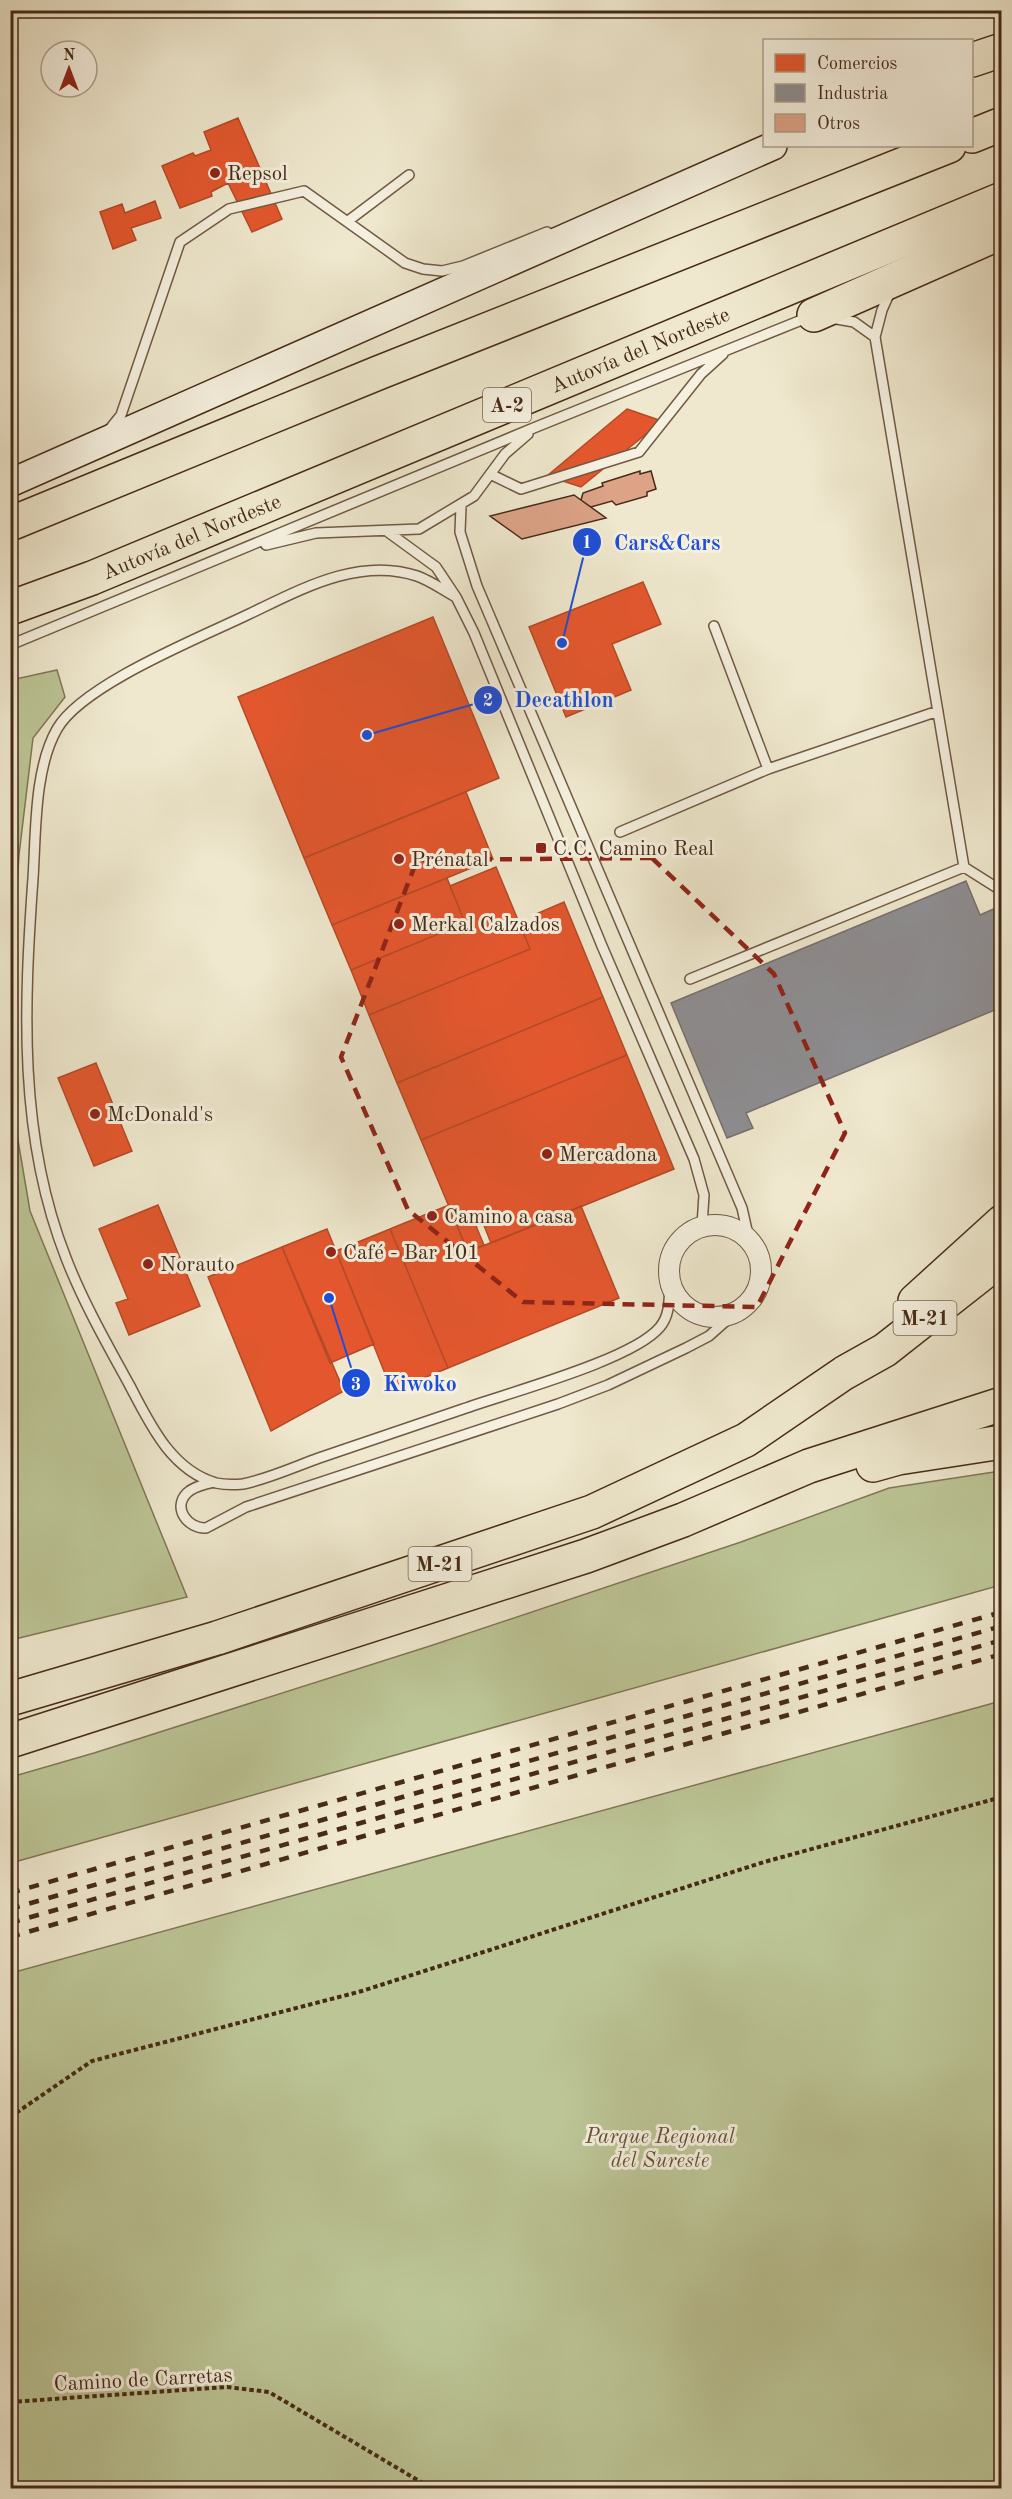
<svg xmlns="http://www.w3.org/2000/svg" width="1012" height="2499" font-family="'Old Standard TT',serif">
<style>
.green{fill:#bcc596;stroke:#817856;stroke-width:1.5}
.shops{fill:#e4572e;stroke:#b54a27;stroke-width:1.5}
.industry{fill:#8d8d92;stroke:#786f6d;stroke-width:1.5}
.building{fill:#dca387;stroke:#462a16;stroke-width:1.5}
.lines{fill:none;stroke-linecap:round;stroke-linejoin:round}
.lane-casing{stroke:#705a44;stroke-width:12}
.street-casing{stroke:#705a44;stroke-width:22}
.secondary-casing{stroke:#462a16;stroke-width:30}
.highway-casing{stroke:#462a16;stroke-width:36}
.path{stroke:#462a16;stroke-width:4;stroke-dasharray:4.5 3;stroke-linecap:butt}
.lane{stroke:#f5f0df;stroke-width:9}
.street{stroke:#f5f0df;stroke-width:20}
.secondary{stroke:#f5f0df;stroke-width:27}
.highway{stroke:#efe8ce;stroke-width:33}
.rail{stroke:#462a16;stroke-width:4.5;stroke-dasharray:10 10;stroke-linecap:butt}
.marked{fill:none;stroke:#8f2418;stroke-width:4.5;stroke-dasharray:12 8;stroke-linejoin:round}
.poi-dot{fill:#8f2418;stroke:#f5f0df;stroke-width:2}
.labels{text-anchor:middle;stroke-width:6;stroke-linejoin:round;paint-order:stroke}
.shield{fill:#f5f0df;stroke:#7a6552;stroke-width:1.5}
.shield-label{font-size:20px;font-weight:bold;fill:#462a16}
.poi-label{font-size:21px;fill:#462a16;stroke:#f5f0df;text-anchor:start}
.street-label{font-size:21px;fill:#462a16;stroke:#f5f0df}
.park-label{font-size:21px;font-style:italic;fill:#645136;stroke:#f5f0df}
.leader{fill:none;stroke:#1d4ed8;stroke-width:2}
.callout-dot{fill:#1d4ed8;stroke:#f5f0df;stroke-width:2}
.mark-label{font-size:18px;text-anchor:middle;font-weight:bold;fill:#fff}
.callout-label{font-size:22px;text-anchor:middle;font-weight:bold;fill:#1d4ed8;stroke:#f5f0df;stroke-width:6;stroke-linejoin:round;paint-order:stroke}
</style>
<rect width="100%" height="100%" fill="#efe8ce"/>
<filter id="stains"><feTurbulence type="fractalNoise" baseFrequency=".00333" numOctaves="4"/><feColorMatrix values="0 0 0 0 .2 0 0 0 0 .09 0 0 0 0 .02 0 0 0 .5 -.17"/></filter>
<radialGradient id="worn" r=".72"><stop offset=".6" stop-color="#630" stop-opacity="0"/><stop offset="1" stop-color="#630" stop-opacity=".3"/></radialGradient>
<path class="green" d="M57,670L65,697L33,738L19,855L11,978V680Z
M10,1093L30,1211L187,1597L11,1640Z
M994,1472H1001V1585L11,1863V1777L94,1753L433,1645L741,1542L889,1488Z
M1001,1701V2488H11V1973Z"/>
<path class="shops" d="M238,118L282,219L252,232L228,183L211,192L212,196L180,208L162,166L193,153L195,156L211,150L204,132Z
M155,201L161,218L131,228L136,240L113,249L100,212L122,204L125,213Z
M627,409L662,421L581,487L547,476Z
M643,582L661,624L612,644L631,690L566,717L529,627Z
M433,617L499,778L304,858L238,697Z
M466,792L493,859L332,925L304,858Z
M496,867L530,949L369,1015L351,970L465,923L450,886Z
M447,878L465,923L351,970L332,925Z
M564,902L603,997L397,1083L369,1015L530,949L522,929L532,926L536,914Z
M603,997L627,1055L421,1140L397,1083Z
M627,1055L674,1169L491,1243L483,1223L476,1226L484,1245L468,1252L421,1140Z
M96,1063L132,1151L94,1166L58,1078Z
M158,1205L200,1306L129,1335L116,1303L128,1299L99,1229Z
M449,1205L468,1252L581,1206L619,1298L448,1368L390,1229Z
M327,1229L374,1344L330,1363L282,1247Z
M390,1229L448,1368L392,1391L336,1251Z
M282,1247L344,1391L271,1431L208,1277Z"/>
<path class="industry" d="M966,881L980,915L998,907L1002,916V1007L746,1113L753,1128L727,1138L671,1003Z"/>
<path class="building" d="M640,471V474L651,471L656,489L647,492V496L616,505L612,501L591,507L581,500L583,493L603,486L602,483Z
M574,495L606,518L522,539L490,516Z"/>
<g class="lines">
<defs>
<path id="lane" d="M348,221L409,175
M831,318L854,322L875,337L882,310L890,292
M109,430L121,415L180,242L229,209L304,191L405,263L423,269L442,271L463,266L547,232
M490,474L521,489L639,452L701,374L723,354
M461,506L460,532L477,586L742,1208L749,1239
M388,532L436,567L456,597L474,633L602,946L694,1159L704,1195L702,1226
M266,545L316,533L419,529L474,496L505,454L528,434
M456,597C443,590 431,581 417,576C358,556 298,591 247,615C199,638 82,685 57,729C34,769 36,833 33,878C24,1006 18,1136 66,1258C83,1302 107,1344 130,1386C150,1424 171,1470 216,1483C225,1485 233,1485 243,1484C268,1479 294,1467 319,1458C367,1442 415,1425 463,1409C507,1393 633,1360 660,1327C670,1315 669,1300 670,1285
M714,626L768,769
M10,645L536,427L809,317
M620,832L768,769L938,711
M964,867L1002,891
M690,979L964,867L875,337
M213,1482C204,1485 194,1486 187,1493C172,1508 188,1529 206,1528L246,1507L558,1404L608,1385L686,1348L709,1336L736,1312"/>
<path id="street" d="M669 1271a46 46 0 1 1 92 0a46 46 0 1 1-92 0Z"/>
<path id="secondary" d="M10,483L773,146"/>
<g id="highway">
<path d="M972,60L1002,50"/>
<path d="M972,136L1002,124"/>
<path d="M814,315L1002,232"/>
<path d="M10,524L378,373L949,146"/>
<path id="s1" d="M10,608L92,578L1002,199"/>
<path d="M915,1301L1002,1222"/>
<path d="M873,1465L898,1458L1002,1442"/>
<path d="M10,1699L217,1638L592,1512L746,1440L844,1373L885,1350L1002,1258"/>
<path d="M10,1741L586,1556L683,1520L809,1466L1002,1404"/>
</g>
</defs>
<use href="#lane" class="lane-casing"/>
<use href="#street" class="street-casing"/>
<use href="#secondary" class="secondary-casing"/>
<use href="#highway" class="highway-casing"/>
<path class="path" d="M10,2117L92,2061L362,1991L764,1862L1002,1797
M10,2402L227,2387L269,2392L431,2488"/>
<use href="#lane" class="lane"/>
<use href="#street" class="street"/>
<use href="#secondary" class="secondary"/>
<use href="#highway" class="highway"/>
<path class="rail" d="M10,1893L1002,1612
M10,1909L1002,1626
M10,1923L1002,1640
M10,1937L1002,1654"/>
</g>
<path class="marked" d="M652,858L774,974L845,1133L757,1307L523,1302L408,1210L341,1057L417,860Z"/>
<g class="poi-dot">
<circle cx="215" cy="173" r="6"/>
<rect x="535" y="842" width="12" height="12" rx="3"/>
<circle cx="399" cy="859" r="6"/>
<circle cx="399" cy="924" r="6"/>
<circle cx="95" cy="1114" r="6"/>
<circle cx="547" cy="1154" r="6"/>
<circle cx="432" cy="1216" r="6"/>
<circle cx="331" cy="1252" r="6"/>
<circle cx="148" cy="1264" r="6"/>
</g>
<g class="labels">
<g class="shield">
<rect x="483" y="388" width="48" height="34" rx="4.5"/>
<rect x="893.5" y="1301" width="63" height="34" rx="4.5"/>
<rect x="408.5" y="1547" width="63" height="34" rx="4.5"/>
</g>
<g class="shield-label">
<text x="507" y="412">A-2</text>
<text x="925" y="1325">M-21</text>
<text x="440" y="1571">M-21</text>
</g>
<g class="poi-label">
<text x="227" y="180">Repsol</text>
<text x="553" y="855">C.C. Camino Real</text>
<text x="411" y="866">Prénatal</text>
<text x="411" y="931">Merkal Calzados</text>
<text x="107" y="1121">McDonald's</text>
<text x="559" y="1161">Mercadona</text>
<text x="444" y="1223">Camino a casa</text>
<text x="343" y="1259">Café - Bar 101</text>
<text x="160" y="1271">Norauto</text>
</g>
<g class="street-label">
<text dy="7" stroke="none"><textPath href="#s1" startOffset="681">Autovía del Nordeste</textPath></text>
<text dy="7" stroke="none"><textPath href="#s1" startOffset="195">Autovía del Nordeste</textPath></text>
<text transform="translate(143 2379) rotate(-3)" y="7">Camino de Carretas</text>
</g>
<g class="park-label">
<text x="660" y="2143">Parque Regional<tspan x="660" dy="24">del Sureste</tspan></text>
</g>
</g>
<path class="leader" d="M562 643L587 542M367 735L488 700M329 1298L356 1383"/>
<g class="callout-dot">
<circle cx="562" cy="643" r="6"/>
<circle cx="367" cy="735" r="6"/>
<circle cx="329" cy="1298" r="6"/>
<circle cx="587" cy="542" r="15"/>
<circle cx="488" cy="700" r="15"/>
<circle cx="356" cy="1383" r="15"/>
</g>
<g class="mark-label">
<text x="587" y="548">1</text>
<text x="488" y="706">2</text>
<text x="356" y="1390">3</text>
</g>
<g class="callout-label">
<text x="667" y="550">Cars&amp;Cars</text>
<text x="564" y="707">Decathlon</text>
<text x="420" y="1391">Kiwoko</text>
</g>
<rect width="1012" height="2499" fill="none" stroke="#efe8ce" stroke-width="36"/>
<rect x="12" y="12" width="988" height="2475" fill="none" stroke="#462a16" stroke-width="3"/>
<rect x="18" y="18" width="976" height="2463" fill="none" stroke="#462a16" stroke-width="1.5"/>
<rect x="763" y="39" width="210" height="108" fill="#f5f0df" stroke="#afa18f" stroke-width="1.5"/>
<rect x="775" y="54" width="30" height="18" fill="#e4572e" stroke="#afa18f" stroke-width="1.5"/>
<text x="817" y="69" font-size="18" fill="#462a16">Comercios</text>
<rect x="775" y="84" width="30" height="18" fill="#8d8d92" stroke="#afa18f" stroke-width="1.5"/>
<text x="817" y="99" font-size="18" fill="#462a16">Industria</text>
<rect x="775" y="114" width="30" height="18" fill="#dca387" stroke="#afa18f" stroke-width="1.5"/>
<text x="817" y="129" font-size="18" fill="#462a16">Otros</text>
<g transform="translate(69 69)"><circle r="28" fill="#f5f0df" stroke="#afa18f" stroke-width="1.5"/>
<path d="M0-4.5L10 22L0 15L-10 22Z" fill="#8f2418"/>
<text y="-9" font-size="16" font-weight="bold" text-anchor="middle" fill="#462a16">N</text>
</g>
<rect width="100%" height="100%" filter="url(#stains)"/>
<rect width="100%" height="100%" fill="url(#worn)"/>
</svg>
